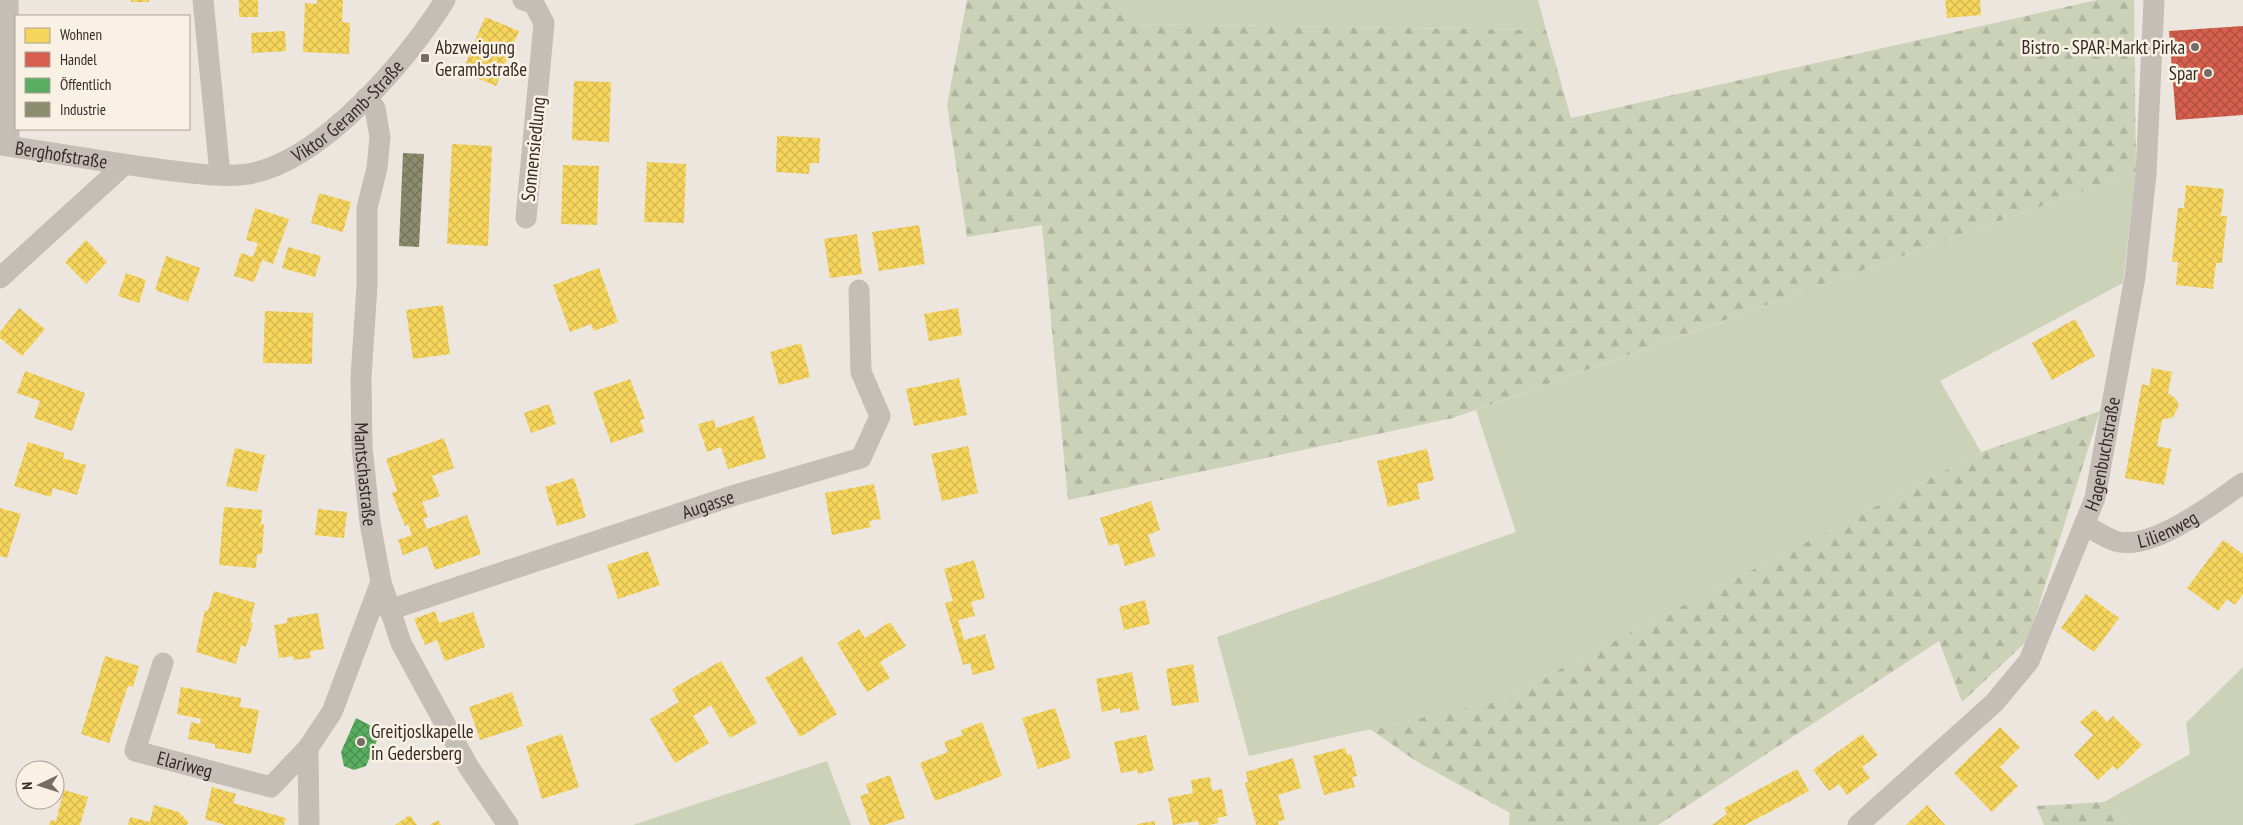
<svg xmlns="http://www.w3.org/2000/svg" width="2243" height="825" font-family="'PT Sans Narrow',sans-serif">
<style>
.grass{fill:#ccd2b8}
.forest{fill:url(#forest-firs)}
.homes{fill:url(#homes-cross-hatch)}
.shops{fill:url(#shops-cross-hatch)}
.public{fill:url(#public-cross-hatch)}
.industry{fill:url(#industry-cross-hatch)}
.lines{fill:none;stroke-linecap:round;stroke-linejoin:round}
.minor{stroke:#c5beb7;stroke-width:21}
.poi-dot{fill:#756c66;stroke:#f9f1e4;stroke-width:2}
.labels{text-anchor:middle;stroke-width:5;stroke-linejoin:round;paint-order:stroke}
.poi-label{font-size:19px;fill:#352b26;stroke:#f9f1e4;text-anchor:start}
.street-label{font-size:19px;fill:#352b26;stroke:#f9f1e4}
</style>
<defs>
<pattern id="forest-firs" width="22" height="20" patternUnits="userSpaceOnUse" patternTransform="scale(1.25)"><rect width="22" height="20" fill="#ccd2b8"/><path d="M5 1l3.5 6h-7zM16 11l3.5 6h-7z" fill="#b0b49e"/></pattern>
<pattern id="homes-cross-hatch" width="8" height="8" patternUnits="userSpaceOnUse" patternTransform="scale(1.25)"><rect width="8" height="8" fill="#f6d55c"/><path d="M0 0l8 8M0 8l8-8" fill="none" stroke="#d4b750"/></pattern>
<pattern id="shops-cross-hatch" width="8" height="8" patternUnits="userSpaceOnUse" patternTransform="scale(1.25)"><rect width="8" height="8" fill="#d6604d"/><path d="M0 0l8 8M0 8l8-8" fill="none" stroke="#ae4f40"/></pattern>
<pattern id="public-cross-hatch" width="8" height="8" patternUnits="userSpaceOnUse" patternTransform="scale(1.25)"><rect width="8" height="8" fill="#5aae61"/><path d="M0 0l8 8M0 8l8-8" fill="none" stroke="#4b8e50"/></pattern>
<pattern id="industry-cross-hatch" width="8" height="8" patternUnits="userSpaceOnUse" patternTransform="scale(1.25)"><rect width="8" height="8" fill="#8c8c6e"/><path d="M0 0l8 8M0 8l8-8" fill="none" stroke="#73735a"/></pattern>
</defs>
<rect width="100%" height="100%" fill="#ece6de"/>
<path class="grass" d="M1121,0H1538L1546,30L1125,24Z
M2136,172L2123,283L1940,381L1981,452L1498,701L1249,756L1217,637L1516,532L1476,410Z
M2243,667V825H2130L2104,802L2190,754L2186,723Z
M827,761L851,825H633Z"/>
<path class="forest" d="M967,0H1121L1126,24L1546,30L1571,118L2097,0H2134L2136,172L1453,418L1068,500L1042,225L967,237L947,105Z
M2100,411L2028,640L1962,702L1939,641L1658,825H1509L1510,813L1416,761L1370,729L1498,701L1981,452Z
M2104,802L2130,825H2044L2036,806Z"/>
<path class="homes" d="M131,0H149V2H131Z
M239,0H258V17H239Z
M317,0H343L342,22L350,23L349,54L303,52L305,3L317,4Z
M1945,0H1980L1981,15L1947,18Z
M485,17L519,31L496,86L462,72Z
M285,31L286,51L252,53L251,33Z
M574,81L611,82L609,142L572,140Z
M777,136L820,138L819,163H810L809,174L776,172Z
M452,144L492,146L488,246L447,244Z
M647,162L686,164L684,223L644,222Z
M563,165L599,166L597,225L561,224Z
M2186,185L2224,189L2221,216H2227L2222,263H2216L2213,289L2176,285L2178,262H2172L2178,208H2184Z
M319,193L351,202L343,232L311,223Z
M255,208L289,219L273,264L262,260L254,282L234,276L241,253L253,257L258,243L246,240Z
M919,225L925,264L879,271L872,232Z
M857,234L862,274L830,278L824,239Z
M86,240L107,262L86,284L65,262Z
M288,247L321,256L315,277L282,268Z
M166,256L200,268L188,302L155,290Z
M599,268L618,322L594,331L591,324L570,332L553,285Z
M126,273L146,280L139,303L118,296Z
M443,305L450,354L413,359L406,310Z
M19,308L45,329L22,356L0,338V332Z
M958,308L962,335L929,341L924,314Z
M265,311L313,313L312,364L263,363Z
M2075,319L2095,356L2052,380L2032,343Z
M801,343L810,377L779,385L770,352Z
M2152,368L2172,372L2168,393L2175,398L2179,405L2173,417L2162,420L2157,446L2171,449L2164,485L2125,478L2142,384L2149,386Z
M25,371L85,393L72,431L34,418L40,401L17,393Z
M959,378L967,415L914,426L906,389Z
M630,379L645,419L640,420L644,432L611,443L593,392Z
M549,404L556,424L531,433L524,413Z
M754,416L766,458L728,469L721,447L707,452L698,424L714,420L716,428Z
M444,438L454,468L432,476L440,496L422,502L428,517L423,519L427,529L467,515L481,554L435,570L427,546L403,555L398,540L412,535L408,524L405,526L392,493L397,491L386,459Z
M28,442L64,453L63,458L86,465L77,495L53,488L51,497L14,486Z
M968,446L978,493L942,501L931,454Z
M235,448L265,455L257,492L226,486Z
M1427,449L1434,480L1417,484L1420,499L1388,507L1377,461Z
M574,478L586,517L557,526L545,487Z
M874,484L881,519L869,521L871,527L832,535L825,493Z
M1151,501L1160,530L1148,535L1155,556L1125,566L1118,543L1109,546L1100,518Z
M224,507L262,510L261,524H264L262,554H257L256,568L219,565Z
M0,508L21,514L7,558L0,556Z
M318,509L347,512L344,538L315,535Z
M2223,540L2243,554V594L2235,605L2227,599L2218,611L2187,588Z
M648,551L660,585L618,599L607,565Z
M974,560L985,598L971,602L975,616L958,620L964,640L985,634L995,669L973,675L970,663L963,665L945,603L953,601L944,569Z
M214,591L255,603L250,622L253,623L246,647L241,645L236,664L196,652L205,610L208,611Z
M2086,594L2119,618L2094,652L2061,628Z
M1145,600L1150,624L1124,630L1119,607Z
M435,611L439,623L473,612L485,647L445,661L437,640L425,645L414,619Z
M318,613L324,649L310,651L311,658L294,660L293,656L279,658L274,625L287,623V618Z
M890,622L906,646L880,662L890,678L867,692L837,643L859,629L865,638Z
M105,656L139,666L133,687L128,686L109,743L81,734Z
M802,656L837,714L800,737L765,678Z
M721,661L757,723L730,738L711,705L693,716L709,743L675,763L650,719L679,702L672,689Z
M1193,664L1199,702L1172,706L1166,669Z
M1132,672L1139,710L1121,713L1120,708L1102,712L1096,679Z
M181,687L241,698L240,707L259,710L251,754L215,748V744L188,739L191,722L200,724L201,719L177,714Z
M512,692L523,726L480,740L469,707Z
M1055,708L1071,758L1038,769L1022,718Z
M2095,709L2107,722L2113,716L2142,745L2117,770L2113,766L2098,780L2074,755L2093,735L2080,722Z
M982,722L1002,776L935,801L920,763L948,752L944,742L963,735L961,730Z
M2000,727L2020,747L2000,767L2018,786L1992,812L1954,773Z
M562,734L579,787L542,799L526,746Z
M1862,734L1878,755L1862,767L1870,778L1847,795L1839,784L1829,791L1813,770Z
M1146,735L1154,770L1138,774L1137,770L1121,773L1114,742Z
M1345,748L1347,755L1351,754L1357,776L1352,777L1355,787L1324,795L1313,756Z
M1293,758L1301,788L1278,795L1285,820L1278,821L1279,825H1256L1245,783L1248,782L1246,772Z
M1797,769L1809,791L1745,825H1712L1727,814L1724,808Z
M890,775L905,818L884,825H870L860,796L869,793L866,784Z
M1210,777L1212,791L1222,789L1227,816L1217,818L1218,823L1209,825H1199L1198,821L1173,825L1168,798L1193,793L1191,780Z
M212,787L236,794L233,803L286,818L284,825H225L205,819Z
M64,790L88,797L80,825H49L51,820L56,821Z
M154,805L179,812L188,822L187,825H128L130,817L150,822Z
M1927,805L1945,825H1906Z
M410,815L417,825H395Z
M438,820L441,825H430Z
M1155,821V825H1137V824Z"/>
<path class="shops" d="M2243,26V115L2176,120L2169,31Z"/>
<path class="public" d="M356,718L381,731L366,766L354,770L344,766L341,752Z"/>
<path class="industry" d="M403,153L424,154L419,247L399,246Z"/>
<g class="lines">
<g class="minor">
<path d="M8,0L9,146"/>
<path d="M203,0L220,174"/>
<path d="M523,0L534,4L544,23L526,218"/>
<path id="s1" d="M366,98L375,108L380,137L377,168L367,208V286L361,377L362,447L370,523L381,582L401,643L468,766L508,825"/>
<path id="s2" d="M0,145C55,153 110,163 165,170C192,173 221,178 248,174C321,162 407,61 445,0"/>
<path d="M0,278L124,165"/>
<path id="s3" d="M2084,525C2094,530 2104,537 2115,541C2152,552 2214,503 2243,483"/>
<path id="s4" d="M389,610L735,495L861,458L880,416L861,372L859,290"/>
<path id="s5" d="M163,663L135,751L271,787L308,748L332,712L381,582"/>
<path d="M308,748L309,825"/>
<path id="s6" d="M1858,825L1994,703L2029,661L2095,498L2135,277L2146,174L2154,0"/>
</g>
</g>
<g class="poi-dot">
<circle cx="2195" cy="47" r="5"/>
<rect x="420" y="53" width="10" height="10" rx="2.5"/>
<circle cx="2208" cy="73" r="5"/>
<circle cx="361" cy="742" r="5"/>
</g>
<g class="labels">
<g class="poi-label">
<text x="435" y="54">Abzweigung<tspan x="435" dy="22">Gerambstraße</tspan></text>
<text x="2185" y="54" text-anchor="end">Bistro - SPAR-Markt Pirka</text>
<text x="2198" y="80" text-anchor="end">Spar</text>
<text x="371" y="738">Greitjoslkapelle<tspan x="371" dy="22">in Gedersberg</tspan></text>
</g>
<g class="street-label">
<text dy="7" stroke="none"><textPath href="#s2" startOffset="370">Viktor Geramb-Straße</textPath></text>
<text transform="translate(533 149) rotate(-84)" y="7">Sonnensiedlung</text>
<text dy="7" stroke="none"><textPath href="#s2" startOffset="62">Berghofstraße</textPath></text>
<text dy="7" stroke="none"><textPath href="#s6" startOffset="458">Hagenbuchstraße</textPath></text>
<text dy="7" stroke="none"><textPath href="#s1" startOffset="382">Mantschastraße</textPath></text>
<text dy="7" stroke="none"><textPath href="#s4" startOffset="336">Augasse</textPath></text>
<text dy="7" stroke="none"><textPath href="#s3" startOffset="90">Lilienweg</textPath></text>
<text dy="7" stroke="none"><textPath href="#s5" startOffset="144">Elariweg</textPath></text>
</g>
</g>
<rect x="15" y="15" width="175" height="115" fill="#f9f1e4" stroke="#aba298"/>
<rect x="25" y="28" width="25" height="15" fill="#f6d55c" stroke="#aba298"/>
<text x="60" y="40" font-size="15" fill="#352b26">Wohnen</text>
<rect x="25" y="52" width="25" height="15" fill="#d6604d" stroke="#aba298"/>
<text x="60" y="65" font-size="15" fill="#352b26">Handel</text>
<rect x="25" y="78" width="25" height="15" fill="#5aae61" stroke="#aba298"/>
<text x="60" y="90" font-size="15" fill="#352b26">Öffentlich</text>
<rect x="25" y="102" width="25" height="15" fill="#8c8c6e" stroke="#aba298"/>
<text x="60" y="115" font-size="15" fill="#352b26">Industrie</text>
<g transform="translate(40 785) rotate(266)"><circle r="24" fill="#f9f1e4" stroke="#aba298"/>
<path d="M0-4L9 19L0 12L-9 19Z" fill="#756c66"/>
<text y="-8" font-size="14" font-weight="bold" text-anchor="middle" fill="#352b26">N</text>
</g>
</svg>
